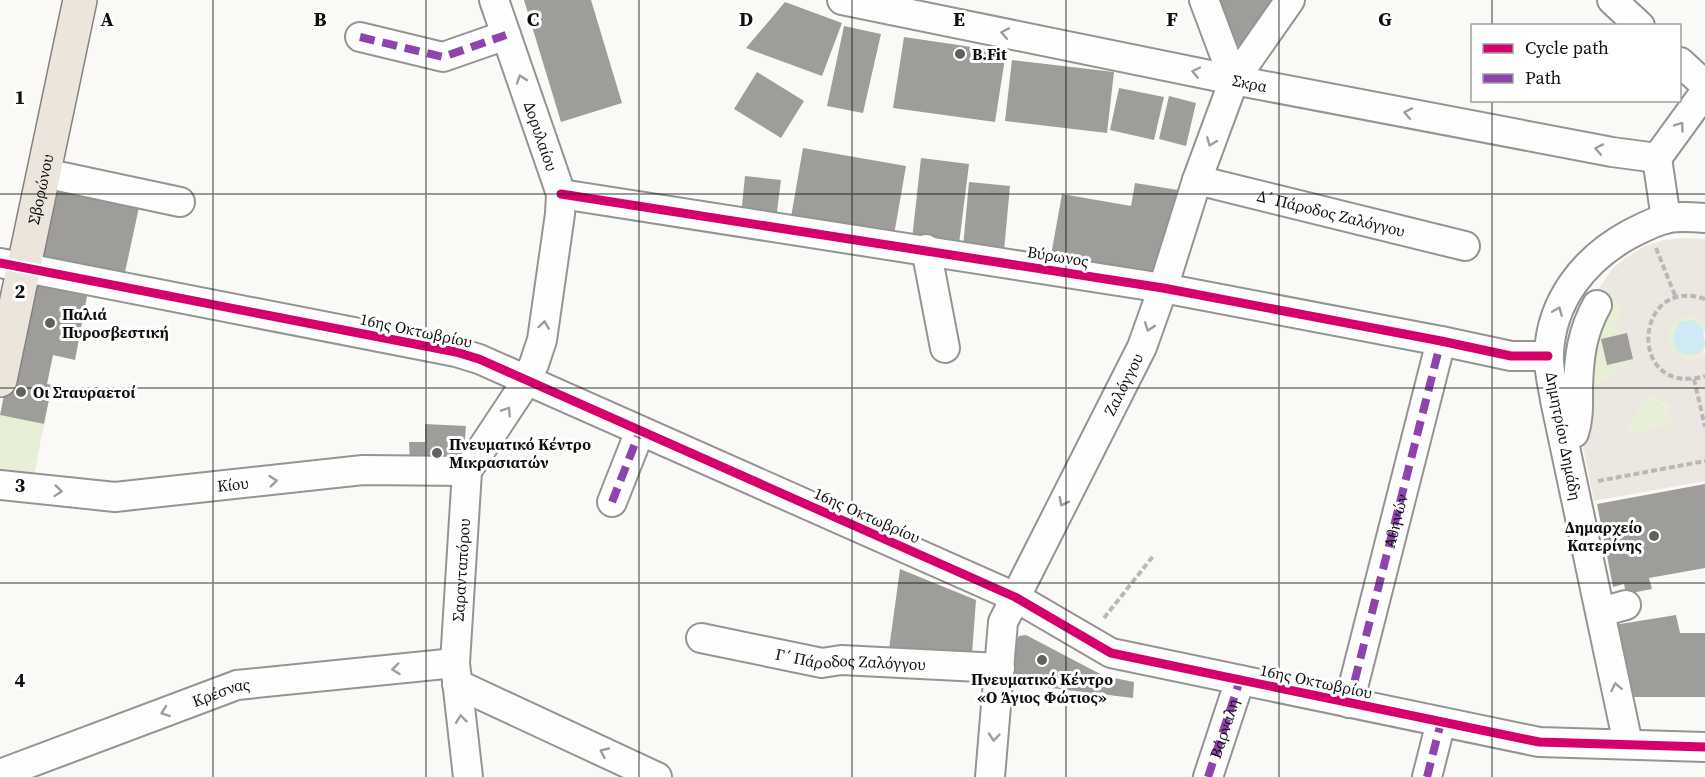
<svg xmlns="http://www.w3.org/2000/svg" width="1705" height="777" font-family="'Source Serif 4',serif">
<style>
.green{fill:#e7efd7}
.plaza{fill:#ebe7e1;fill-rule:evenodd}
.water{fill:#cfeaf2}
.building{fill:#9f9d9a}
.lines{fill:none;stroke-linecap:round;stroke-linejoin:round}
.minor-casing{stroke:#959493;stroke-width:32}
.major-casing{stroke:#838280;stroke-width:36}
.path{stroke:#b9b8b8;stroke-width:4;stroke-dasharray:6 3;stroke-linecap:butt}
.minor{stroke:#fefefe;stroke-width:28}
.major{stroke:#ebe5dc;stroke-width:33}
.quiet{stroke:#8e44ad;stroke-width:8;stroke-dasharray:15 8;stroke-linecap:butt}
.cycleway-casing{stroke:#fff;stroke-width:13}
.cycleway{stroke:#d6006c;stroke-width:9}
.oneway{stroke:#9e9e9e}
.grid{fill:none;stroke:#0f0f0f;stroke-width:1.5;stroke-opacity:0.55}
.poi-dot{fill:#626160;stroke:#fff;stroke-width:2}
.labels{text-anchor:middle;stroke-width:6;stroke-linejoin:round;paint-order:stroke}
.poi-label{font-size:16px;font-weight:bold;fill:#0f0f0f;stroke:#fff;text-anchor:start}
.street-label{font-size:16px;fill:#0f0f0f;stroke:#fff}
.grid-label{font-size:20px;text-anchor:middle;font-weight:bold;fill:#0f0f0f;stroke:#fff;stroke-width:6;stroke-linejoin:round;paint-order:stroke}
</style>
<rect width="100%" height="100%" fill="#fbf9f5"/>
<path class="green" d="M1596,293L1623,308C1613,326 1621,345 1626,364L1599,383L1589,385Z
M1694,316L1705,323V335L1703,328L1700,353L1705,344L1703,356L1687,360L1672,351L1668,333L1677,318Z
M1648,394L1667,406L1671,424L1626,433Z
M0,415L44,424L33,480L0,476Z"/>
<path class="plaza" d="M1684,238L1705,239V323L1693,316L1678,318L1668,333L1672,351L1687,360L1703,356L1705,353V481L1594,501L1583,446L1589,385L1599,383L1626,364L1618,330V317L1623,308L1596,293L1613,268L1627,257L1645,246L1664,240ZM1648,394L1667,405L1671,424L1626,433Z"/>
<path class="water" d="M1693,320L1703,328L1705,344L1700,353L1687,355L1675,348L1673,334L1680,322Z"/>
<path class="building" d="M524,0H591L622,103L561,122Z
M1213,0H1284L1252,49L1231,43Z
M785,2L842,23L822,76L746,48Z
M844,26L881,34L863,113L827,106Z
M904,37L1006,52L995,122L893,108Z
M1012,60L1114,72L1107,133L1005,121Z
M757,72L804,101L781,138L734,109Z
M1119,88L1164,97L1154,140L1110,130Z
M1169,96L1196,103L1186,146L1159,139Z
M803,148L906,166L894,235L791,217Z
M921,158L969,164L959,244L912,239Z
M745,176L781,180L776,219L741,215Z
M56,181L141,198L124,277L40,260Z
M969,182L1010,186L1004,251L963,247Z
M1135,183L1178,190L1162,280L1050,261L1062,194L1131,206Z
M27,279L88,291L75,360L53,355L47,384L52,385L44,424L0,415Z
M1627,333L1633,359L1607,365L1601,339Z
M425,424L466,426L463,464H410L409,442H425Z
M1705,484V568L1649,578L1652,589L1626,594L1624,584L1613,587L1597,504Z
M900,569L976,600L972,654L889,649Z
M1676,615L1680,633H1705V697H1629L1614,625Z
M1026,635L1104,676L1134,682L1133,698L1009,683L1013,644L1019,636Z"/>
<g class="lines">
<defs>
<g id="minor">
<path id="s1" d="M842,0L1234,80L1612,152L1657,158"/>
<path d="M1204,0L1234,80"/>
<path d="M1612,0L1640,26"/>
<path d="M360,37L443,57L506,35"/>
<path d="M1680,62L1705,85"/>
<path d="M44,173L180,202"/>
<path id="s2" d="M1197,180L1465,246"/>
<path d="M561,194L1163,288L1441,341L1511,356H1548"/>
<path d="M1666,219L1657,158L1705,92"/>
<path d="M926,249L945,348"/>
<path d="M0,263L456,352L479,359L1015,597L1111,653L1539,742L1705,747"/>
<path d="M1563,436L1574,433C1579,418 1578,403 1578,387C1579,356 1582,332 1597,305"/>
<path id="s3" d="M0,485L115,497L363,470L467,471"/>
<path d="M612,502L640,431"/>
<path d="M1601,612L1626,605"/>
<path id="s4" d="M701,638L822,663L841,660L1000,668"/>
<path d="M457,684L657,777"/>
<path id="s5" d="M1349,703L1441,341"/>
<path d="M1628,744L1555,400C1553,386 1548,369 1549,354C1551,301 1584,259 1630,234C1642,228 1655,221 1668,218C1681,216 1693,217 1705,218"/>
<path id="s6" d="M0,774L237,685L455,663"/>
<path id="s7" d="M468,777L455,663L467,471L520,391L534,364L542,340L560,214L561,194L494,0"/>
<path id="s8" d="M990,777L1003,622L1142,347L1163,288L1197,180L1234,80L1290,0"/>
<path id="s9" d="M1208,777L1240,680"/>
<path d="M1427,777L1441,722"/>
</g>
<g id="major">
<path id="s10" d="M0,380L80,0"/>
</g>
</defs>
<use href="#minor" class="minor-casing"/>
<use href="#major" class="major-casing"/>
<path class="path" d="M1656,248L1676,298
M1705,299C1633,274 1626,399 1705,376
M1694,379L1705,427
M1598,481L1705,461
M1104,618L1154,555"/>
<use href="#minor" class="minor"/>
<use href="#major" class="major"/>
<path class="quiet" d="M360,37L443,57L506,35
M612,502L640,431
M1349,703L1441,341
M1208,777L1240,680
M1427,777L1441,722"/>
<defs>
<path id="cycleway" d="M561,194L1163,288L1441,341L1511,356H1548
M0,263L456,352L479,359L1015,597L1111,653L1539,742L1705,747"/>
</defs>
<use href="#cycleway" class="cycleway-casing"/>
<use href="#cycleway" class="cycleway"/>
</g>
<defs><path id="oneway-chevron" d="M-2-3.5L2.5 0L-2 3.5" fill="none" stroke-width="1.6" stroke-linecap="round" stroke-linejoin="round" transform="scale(1.5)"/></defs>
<g class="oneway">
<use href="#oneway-chevron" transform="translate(1005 33) rotate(-169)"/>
<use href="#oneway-chevron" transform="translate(1196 72) rotate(-168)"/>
<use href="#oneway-chevron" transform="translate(521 79) rotate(-109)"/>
<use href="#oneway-chevron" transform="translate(1408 113) rotate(-169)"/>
<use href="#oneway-chevron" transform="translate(1680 126) rotate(-54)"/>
<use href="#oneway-chevron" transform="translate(1211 142) rotate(111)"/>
<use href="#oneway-chevron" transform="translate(1599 149) rotate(-169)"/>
<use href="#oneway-chevron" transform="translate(1558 311) rotate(-68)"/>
<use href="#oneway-chevron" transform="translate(544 325) rotate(-82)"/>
<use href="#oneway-chevron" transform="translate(1149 327) rotate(109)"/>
<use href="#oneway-chevron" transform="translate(507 411) rotate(-57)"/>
<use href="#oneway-chevron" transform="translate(273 481) rotate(-6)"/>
<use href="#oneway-chevron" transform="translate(58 491) rotate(6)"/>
<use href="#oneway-chevron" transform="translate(1063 502) rotate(117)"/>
<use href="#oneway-chevron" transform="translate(396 669) rotate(174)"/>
<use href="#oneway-chevron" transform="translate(1616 687) rotate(-101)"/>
<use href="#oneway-chevron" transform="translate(165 712) rotate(160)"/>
<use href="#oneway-chevron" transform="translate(461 719) rotate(-97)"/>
<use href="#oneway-chevron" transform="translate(994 737) rotate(95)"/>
<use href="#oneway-chevron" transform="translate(604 752) rotate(-155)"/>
</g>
<path class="grid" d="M213,0V777M426,0V777M639,0V777M852,0V777M1066,0V777M1279,0V777M1492,0V26M1492,100V777M0,194H1705M0,388H1705M0,583H1705"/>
<g class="poi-dot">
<circle cx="960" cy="54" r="6"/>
<circle cx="50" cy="323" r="6"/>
<circle cx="21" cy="392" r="6"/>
<circle cx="437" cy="453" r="6"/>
<circle cx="1654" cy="536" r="6"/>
<circle cx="1042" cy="660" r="6"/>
</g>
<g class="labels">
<g class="poi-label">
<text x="972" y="60">B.Fit</text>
<text x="62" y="320">Παλιά<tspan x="62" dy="18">Πυροσβεστική</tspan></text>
<text x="33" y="398">Οι Σταυραετοί</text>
<text x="449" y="450">Πνευματικό Κέντρο<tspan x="449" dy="18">Μικρασιατών</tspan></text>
<text x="1642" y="533" text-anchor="end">Δημαρχείο<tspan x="1642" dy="18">Κατερίνης</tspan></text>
<text x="1042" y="685" text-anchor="middle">Πνευματικό Κέντρο<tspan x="1042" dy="18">«Ο Άγιος Φώτιος»</tspan></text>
</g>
<g class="street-label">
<text dy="6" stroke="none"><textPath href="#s1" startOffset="416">Σκρα</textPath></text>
<text transform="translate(541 136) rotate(71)" y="6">Δορυλαίου</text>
<text dy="6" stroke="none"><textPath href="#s10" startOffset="195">Σβορώνου</textPath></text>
<text dy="6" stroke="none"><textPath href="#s2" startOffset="138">Δ΄ Πάροδος Ζαλόγγου</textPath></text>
<text transform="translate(1058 256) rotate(9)" y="6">Βύρωνος</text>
<text transform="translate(416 330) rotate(12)" y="6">16ης Οκτωβρίου</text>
<text dy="6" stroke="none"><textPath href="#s8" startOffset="422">Ζαλόγγου</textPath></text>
<text transform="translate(1564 436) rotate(79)" y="6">Δημητρίου Δημάδη</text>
<text dy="6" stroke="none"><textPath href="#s3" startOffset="234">Κίου</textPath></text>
<text transform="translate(867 515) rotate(24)" y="6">16ης Οκτωβρίου</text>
<text dy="6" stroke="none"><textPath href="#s5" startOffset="188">Αθηνών</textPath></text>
<text dy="6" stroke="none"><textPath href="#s7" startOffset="208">Σαρανταπόρου</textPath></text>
<text dy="6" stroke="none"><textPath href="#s4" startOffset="152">Γ΄ Πάροδος Ζαλόγγου</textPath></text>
<text transform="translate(1316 681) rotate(12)" y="6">16ης Οκτωβρίου</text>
<text dy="6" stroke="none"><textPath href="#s6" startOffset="236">Κρέσνας</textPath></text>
<text dy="6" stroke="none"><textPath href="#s9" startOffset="51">Βάρναλη</textPath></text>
</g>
</g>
<g class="grid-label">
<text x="107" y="26">A</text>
<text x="320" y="26">B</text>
<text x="533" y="26">C</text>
<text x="746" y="26">D</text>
<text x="959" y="26">E</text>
<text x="1172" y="26">F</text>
<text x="1385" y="26">G</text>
<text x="20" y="104">1</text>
<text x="20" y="298">2</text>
<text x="20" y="492">3</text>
<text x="20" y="687">4</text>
</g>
<rect x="1471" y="24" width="210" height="78" fill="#ffffff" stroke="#9f9f9f" stroke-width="1.5"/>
<rect x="1483" y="44" width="30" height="9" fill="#d6006c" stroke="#9f9f9f" stroke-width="1.5"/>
<text x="1525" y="54" font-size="18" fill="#0f0f0f">Cycle path</text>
<rect x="1483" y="74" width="30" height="9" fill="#8e44ad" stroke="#9f9f9f" stroke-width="1.5"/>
<text x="1525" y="84" font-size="18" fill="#0f0f0f">Path</text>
</svg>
